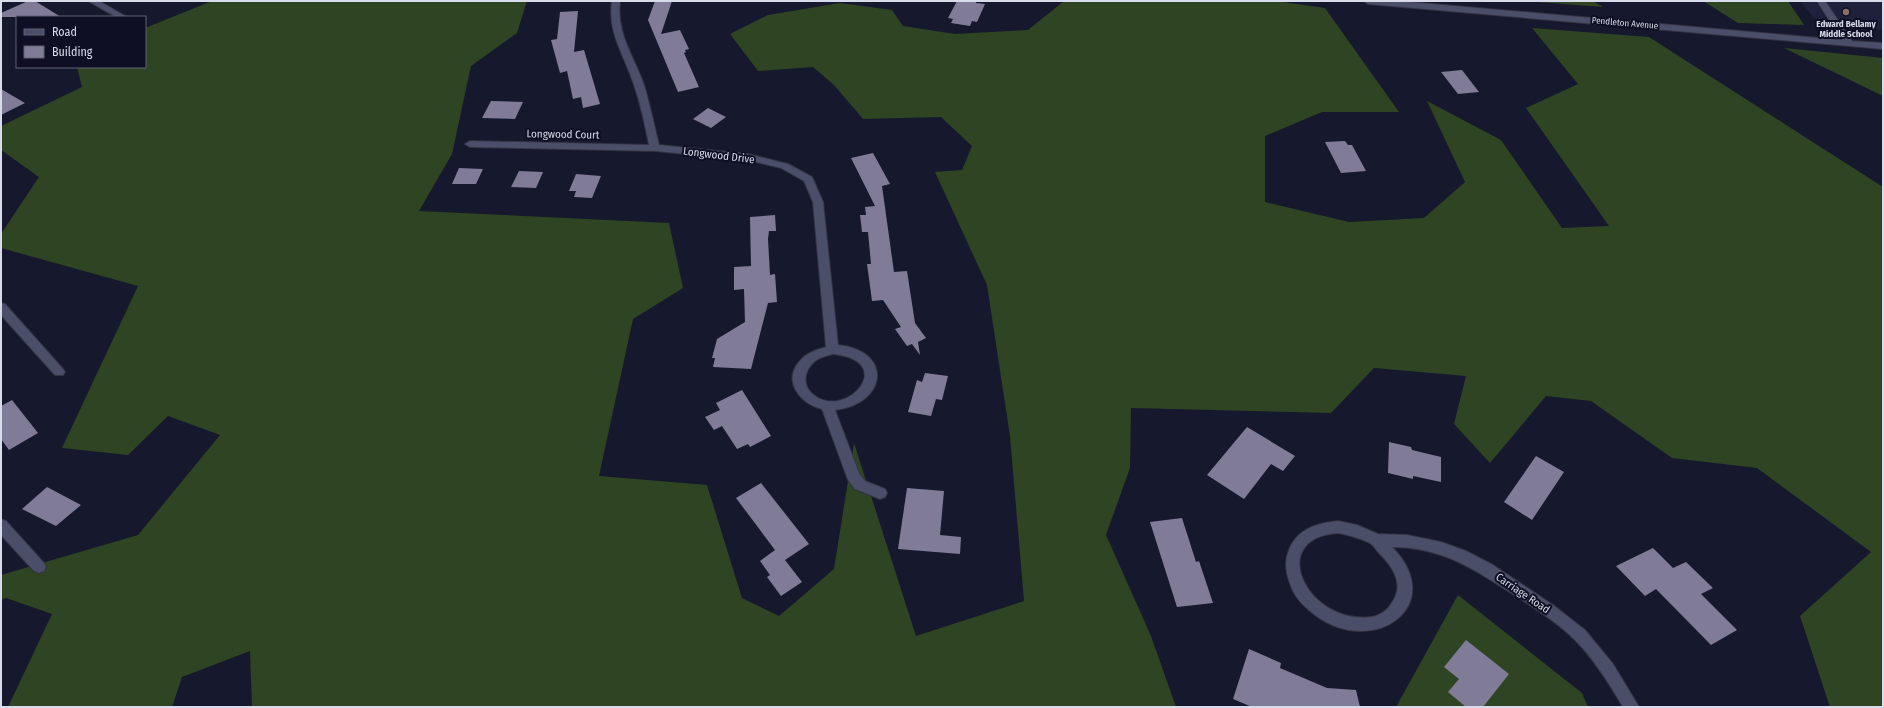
<svg xmlns="http://www.w3.org/2000/svg" width="1884" height="708" font-family="'Fira Sans Condensed',sans-serif">
<style>
.built{fill:#1e203c}
.forest{fill:#2f4422}
.building{fill:#807c98}
.lines{fill:none;stroke-linecap:round;stroke-linejoin:round}
.minor-casing{stroke:#334;stroke-width:2}
.minor{fill:#4b4e68;fill-rule:evenodd}
.education-dot{fill:#8d6e63;stroke:#0e0f24;stroke-width:1.5}
.labels{text-anchor:middle;stroke-width:4;stroke-linejoin:round;paint-order:stroke}
.far-street-label{font-size:9px;fill:#d8dbea;stroke:#0e0f24}
.far-poi-label{font-size:9px;font-weight:bold;fill:#d8dbea;stroke:#0e0f24}
.street-label{font-size:11px;fill:#d8dbea;stroke:#0e0f24}
</style>
<rect width="100%" height="100%" fill="#16182e"/>
<path class="built" d="M1800,1H1883V30L1818,23Z"/>
<path class="forest" d="M212,1H527L517,33L471,66L452,154L419,211L669,223L683,288L633,319L599,476L707,485L742,598L779,616L834,569L854,443L916,636L1024,601L1010,436L987,285L935,172L962,170L972,146L941,117L863,119L834,85L813,67L758,71L730,34L768,15L840,3L892,10L903,26L955,34L1028,30L1064,1H1275L1325,8L1399,112H1322L1265,136V202L1349,222L1424,218L1465,182L1427,101L1501,140L1562,228L1609,226L1526,108L1578,84L1532,28L1649,37L1883,187V707H1830L1800,616L1871,552L1757,468L1672,458L1591,401L1546,396L1490,463L1454,424L1466,376L1374,368L1331,413L1131,408L1130,468L1106,535L1151,636L1176,707H252L250,651L182,677L172,707H8L52,614L6,598L1,600V575L138,535L220,435L168,416L128,455L62,448L138,286L1,248V234L39,177L1,150V126L82,87L77,67H145V28Z
M1523,1H1593L1603,7Z
M1703,1H1788L1804,25L1738,23Z
M1784,48L1883,58V96Z
M1458,595L1582,693L1588,707H1396Z"/>
<path class="building" d="M28,1H35L61,17H1V13Z
M655,1H672L661,34L680,30L689,49L685,50L686,52L684,53L699,87L678,92L648,20Z
M957,1H976V3L985,4L977,22L972,21L970,26L951,23L953,19L948,18Z
M578,11L574,52L584,50L600,104L583,108L581,97L573,99L567,71L560,73L551,40L557,39L560,12Z
M1462,70L1479,92L1458,94L1441,72Z
M1,89L25,103L1,115Z
M491,101L523,102L515,119L482,118Z
M708,108L726,117L711,128L693,119Z
M1345,141L1348,145H1352L1366,171L1341,173L1325,142Z
M873,153L890,184L882,186L894,272L907,271L915,323L926,338L918,342L920,355L912,344L907,346L895,329L901,327L883,300L872,301L867,264H871L868,232H862L860,215H866L865,207L875,206L851,158Z
M459,168L483,169L476,184H452Z
M519,171L543,172L536,188L511,187Z
M576,174L601,176L592,198L574,197L576,191H569Z
M775,215L776,231H769L768,239L770,275L775,274L777,302L768,303L751,369L713,367L715,358H712L717,339L745,322L744,289L734,290V267L751,266L750,217Z
M925,373L948,376L942,400L936,399L931,416L908,412L917,380L922,382Z
M742,390L771,436L750,447L748,444L737,449L722,426L714,430L705,417L720,410L716,403Z
M12,400L38,433L9,450L1,439V406Z
M1247,427L1295,456L1283,471L1271,464L1244,499L1207,475Z
M1389,442L1411,447L1412,450L1441,457V482L1413,476V479L1388,473Z
M1536,456L1564,472L1532,520L1504,502Z
M761,483L809,544L785,560L802,582L781,596L767,577L770,575L760,561L775,550L736,498Z
M47,487L81,505L56,526L22,509Z
M907,488L944,491L940,535L961,537L960,554L898,549Z
M1182,518L1196,562L1199,561L1213,603L1177,607L1150,522Z
M1653,548L1673,568L1686,562L1713,588L1701,594L1737,630L1711,645L1656,589L1645,596L1616,566Z
M1466,640L1509,674L1483,707H1466L1448,692L1459,679L1444,667Z
M1249,649L1281,663L1280,668L1327,688L1356,690L1360,707H1252L1233,699Z"/>
<g class="lines">
<defs>
<path id="minor" d="M88,1H99L127,17H116Z
M612,1H620C616,34 634,56 644,85C650,105 654,125 659,145L748,154L788,164L812,177L823,202L838,345C894,351 887,404 835,410L859,473L865,481L885,489L887,493L885,497L880,499L855,489L848,480L822,409C802,405 782,382 799,362C806,353 816,350 826,347L813,202L804,181L781,168L748,160L655,151L470,147L465,144L470,141L649,145C645,125 641,105 634,85C625,56 607,33 612,1ZM833,354C898,361 848,419 815,396C800,386 804,368 818,359C822,357 828,355 833,354Z
M1364,1H1398L1842,40L1817,1H1825L1852,41L1883,43V49L1368,4Z
M1,303L5,304L63,369L65,372L63,375H55L1,315Z
M1,519L6,521L44,563L46,567L44,571L39,573L34,571L1,535Z
M1338,521L1357,525L1378,534L1407,535L1441,542L1466,551L1493,565L1553,605L1585,630L1613,664L1639,707H1623C1609,683 1594,659 1575,640C1558,623 1537,610 1516,596C1475,570 1443,547 1392,547C1449,605 1374,659 1315,615C1306,608 1298,601 1293,591C1287,577 1283,564 1289,550C1297,529 1317,523 1338,521ZM1338,533C1349,535 1359,538 1370,543C1374,546 1377,551 1380,554C1394,568 1405,586 1391,604C1387,611 1379,616 1371,617C1307,625 1265,538 1338,533Z"/>
</defs>
<use href="#minor" class="minor-casing"/>
<use href="#minor" class="minor"/>
</g>
<circle class="education-dot" cx="1846" cy="12" r="4"/>
<g class="labels">
<g class="far-street-label">
<text transform="translate(1625 23) rotate(5)" y="3">Pendleton Avenue</text>
</g>
<g class="far-poi-label">
<text x="1846" y="27">Edward Bellamy<tspan x="1846" dy="10">Middle School</tspan></text>
</g>
<g class="street-label">
<text transform="translate(563 134) rotate(1)" y="4">Longwood Court</text>
<text transform="translate(719 155) rotate(7)" y="4">Longwood Drive</text>
<text transform="translate(1523 593) rotate(34)" y="4">Carriage Road</text>
</g>
</g>
<rect width="1884" height="708" fill="none" stroke="#d8dbea" stroke-width="4"/>
<rect x="16" y="16" width="130" height="52" fill="#0e0f24" stroke="#5f6173"/>
<rect x="24" y="29" width="20" height="6" fill="#4b4e68" stroke="#5f6173"/>
<text x="52" y="36" font-size="12" fill="#d8dbea">Road</text>
<rect x="24" y="46" width="20" height="12" fill="#807c98" stroke="#5f6173"/>
<text x="52" y="56" font-size="12" fill="#d8dbea">Building</text>
</svg>
